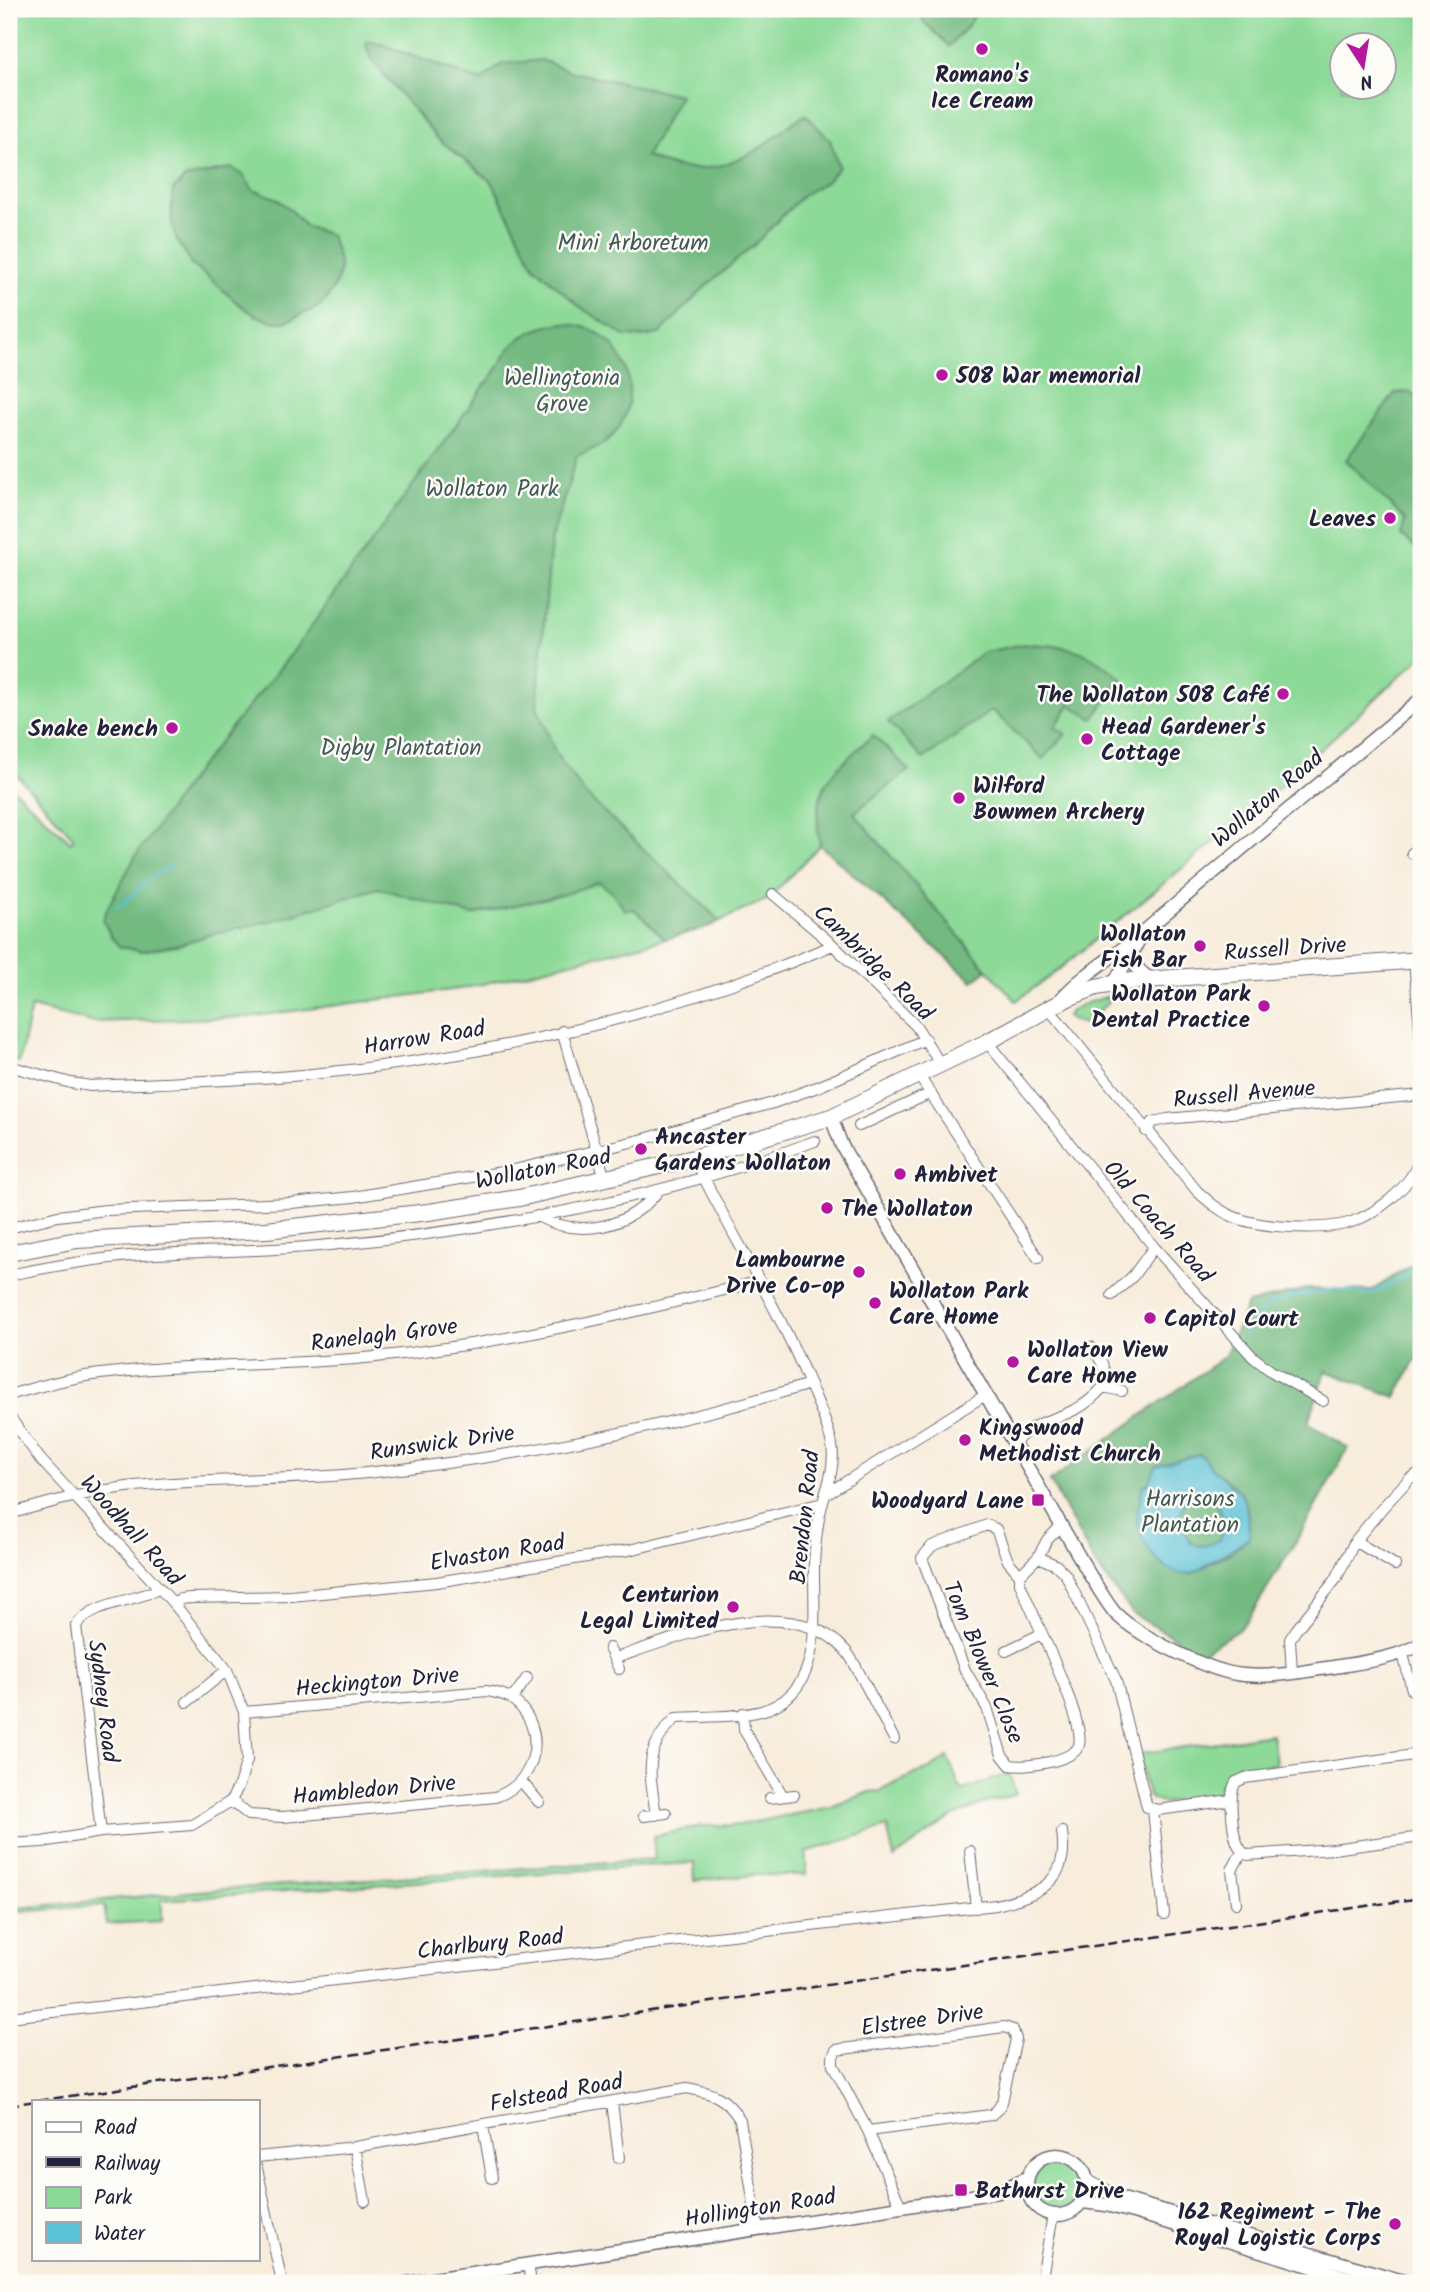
<svg xmlns="http://www.w3.org/2000/svg" width="1430" height="2292" font-family="Kalam,sans-serif">
<style>
.green{fill:#8dda98;stroke:#587e6a;stroke-width:2;fill-rule:evenodd}
.forest{fill:#72ba80;stroke:#4a6e5e;stroke-width:2;fill-rule:evenodd}
.water{fill:#5ac1d6;stroke:#3e7288;stroke-width:2;fill-rule:evenodd}
.lines{fill:none;stroke-linecap:round;stroke-linejoin:round}
.stream{stroke:#5ac1d6;stroke-width:2.5}
.minor-casing{stroke:#6d6973;stroke-width:12}
.tertiary-casing{stroke:#6d6973;stroke-width:15}
.primary-casing{stroke:#6d6973;stroke-width:18}
.minor{stroke:#fff;stroke-width:10}
.tertiary{stroke:#fff;stroke-width:12}
.primary{stroke:#fff;stroke-width:16}
.rail{stroke:#22223b;stroke-width:2.5;stroke-dasharray:10 5;stroke-linecap:butt}
.poi-dot{fill:#b5179e;stroke:#fdfcf7;stroke-width:2.5}
.labels{text-anchor:middle;stroke-width:5;stroke-linejoin:round;paint-order:stroke}
.poi-label{font-size:23px;font-weight:bold;fill:#22223b;stroke:#fdfcf7;text-anchor:start}
.park-label{font-size:23px;fill:#425957;stroke:#fdfcf7}
.street-label{font-size:23px;fill:#22223b;stroke:#fdfcf7}
</style>
<rect width="100%" height="100%" fill="#fdfcf7"/>
<filter id="ink" filterUnits="userSpaceOnUse"><feTurbulence type="fractalNoise" baseFrequency=".0143" numOctaves="2"/><feDisplacementMap in="SourceGraphic" scale="14" xChannelSelector="R" yChannelSelector="G"/><feConvolveMatrix kernelMatrix="1 2 1 2 8 2 1 2 1" color-interpolation-filters="sRGB"/></filter>
<filter id="wash" filterUnits="userSpaceOnUse"><feTurbulence type="fractalNoise" baseFrequency=".00686" numOctaves="4" result="noise"/><feDisplacementMap in="SourceGraphic" scale="28" xChannelSelector="R" yChannelSelector="G"/><feGaussianBlur stdDeviation="1.57" result="paint"/><feColorMatrix in="noise" values="0 0 0 0 0 0 0 0 0 0 0 0 0 0 0 0 0 1.4 0 .05"/><feComposite in="paint" operator="in"/></filter>
<g filter="url(#wash)">
<rect width="100%" height="100%" fill="#f8ecdb"/>
<path class="green" d="M9,9H1421V657L1263,802L1052,975L1016,1001L987,969L973,981L820,845L768,899L705,928L681,935L466,988L248,1017L92,1022L31,1007L19,1062L9,1059V785L71,842L74,838L9,766ZM1342,46H1384V88H1342Z
M1109,996L1110,999L1101,1009L1093,1026L1070,1020L1067,1016C1074,1004 1096,1001 1109,996Z
M1272,1734L1276,1764L1241,1769L1233,1774L1216,1793L1209,1797L1162,1803L1148,1797L1138,1754Z
M948,1757L960,1788L964,1790L1009,1773L1016,1794L982,1804L952,1817L894,1858L887,1827L806,1852V1875H753L695,1881L694,1863L656,1865L162,1900V1921L107,1924L104,1905L9,1913V1909L198,1891L655,1859L653,1836L702,1826L739,1825L831,1807L869,1792L880,1791L915,1774L928,1770Z
M1032 2186a24 24 0 1 1 48 0a24 24 0 1 1-48 0Z"/>
<path class="forest" d="M917,9H978L967,27L949,46L924,22Z
M372,41L481,81L502,64L542,60L572,72L680,95L646,156C687,178 729,170 767,143C780,134 791,121 806,115L830,140L839,167L827,181L803,195L754,245L703,289L659,334L643,337L625,336L580,307L534,266L492,182L437,138L371,59L366,45L367,42Z
M232,168L243,175L253,190L276,198L292,211L305,226L330,235C342,265 345,274 325,301C319,308 311,310 302,314C296,317 289,322 282,322C246,323 219,280 191,265C187,250 182,252 177,241C170,223 171,208 173,190L185,178Z
M562,323C577,325 591,327 603,337C633,359 638,406 614,434C604,446 590,450 577,456L551,541L537,706L556,754L586,795L720,921L705,928L665,939L634,909L625,910L613,893L599,882L565,894L472,915L378,888L274,920L209,935L181,944L142,951L120,947L111,937L103,920L108,907L135,857L196,771L292,653L485,385C496,374 498,366 506,354C519,333 540,327 562,323Z
M1410,392L1421,400V552L1401,536L1405,520L1346,460L1395,393Z
M1025,644C1074,646 1084,648 1122,679L1093,719L1070,705L1055,727L1066,734L1043,759L992,710L923,759L888,722L984,652Z
M873,735L909,770L854,813L987,969L973,981L820,845C809,786 833,772 873,735Z
M1421,1259V1359L1416,1360L1413,1364L1396,1397L1326,1371L1308,1423L1348,1448L1299,1536L1249,1618L1238,1630L1201,1653L1133,1614L1095,1564L1050,1481L1225,1356L1247,1304L1307,1289L1371,1291ZM1200,1455L1214,1470L1240,1492L1246,1505L1250,1536L1233,1551L1191,1574L1143,1486L1183,1460Z
M1201,1494C1224,1507 1226,1515 1219,1541C1208,1546 1198,1548 1188,1540L1180,1516C1183,1503 1187,1496 1201,1494Z"/>
<path class="water" d="M1200,1454L1214,1470L1240,1492L1246,1505L1250,1536C1239,1546 1228,1552 1215,1559C1207,1564 1200,1571 1192,1573C1164,1580 1138,1541 1137,1517C1137,1507 1141,1496 1143,1486L1148,1484L1156,1466ZM1201,1494C1224,1507 1226,1515 1219,1540C1209,1546 1198,1548 1189,1541L1180,1516C1183,1503 1187,1496 1201,1494Z"/>
<g class="lines">
<path class="stream" d="M118,907C136,895 150,872 171,867
M1245,1336L1264,1308L1271,1304L1299,1295L1337,1289L1369,1294L1390,1285L1421,1265"/>
</g>
</g>
<g filter="url(#ink)">
<g class="lines">
<defs>
<path id="minor" d="M1412,853L1421,848
M773,894L833,945L916,1026L941,1065
M1414,961L1421,1040
M1049,1009L1197,1191C1208,1201 1218,1210 1232,1216C1258,1228 1327,1232 1354,1221C1378,1212 1403,1192 1415,1170C1418,1164 1419,1156 1421,1149
M562,1031L605,1179
M987,1042L1154,1247L1253,1357L1271,1371L1323,1401
M9,1066L71,1083L91,1086C162,1083 232,1081 303,1075C478,1059 671,1015 833,945
M919,1076L1038,1258
M859,1126L931,1093
M1146,1131L1153,1122L1167,1119L1421,1095
M537,1216C580,1239 630,1228 659,1190
M9,1228L58,1216L106,1210L291,1203L353,1197L514,1170L644,1139L773,1103L820,1086L926,1039
M9,1275C57,1265 106,1257 155,1254C210,1251 265,1251 319,1246C487,1231 657,1200 815,1141
M1112,1295L1133,1276L1154,1247
M1103,1387L1122,1391
M9,1395C34,1388 60,1380 86,1376C182,1362 280,1367 376,1357C506,1343 634,1313 760,1281
M9,1416L40,1459L174,1604L227,1670L244,1712L247,1760L239,1785L231,1801
M1015,1443C1033,1420 1055,1421 1078,1408C1088,1403 1096,1395 1103,1387C1107,1370 1102,1359 1091,1347
M826,1494L987,1394
M9,1514C48,1503 86,1492 127,1487C209,1477 293,1482 375,1472C521,1456 669,1427 810,1384
M1062,1525L1047,1540L1038,1557L1056,1565L1066,1575L1116,1680L1147,1807L1158,1810L1231,1800
M1355,1541L1395,1565
M1020,1575L1008,1561L996,1529L987,1525L932,1546L922,1558L965,1670L987,1708L1002,1755L1010,1765C1025,1768 1075,1761 1079,1745C1086,1720 1031,1613 1020,1583V1575L1038,1557
M174,1604L181,1599L191,1598L291,1596L437,1582L629,1550L823,1503
M609,1648L619,1669
M1006,1651L1041,1634
M1403,1654L1412,1690
M616,1658C678,1637 791,1590 845,1650C853,1658 858,1672 864,1682C874,1701 884,1720 894,1739
M1292,1673L1290,1639L1296,1630L1336,1579L1355,1541L1384,1506L1409,1479L1421,1472
M512,1699L527,1678
M187,1702L227,1670
M743,1713L744,1730L783,1796
M1421,1754L1245,1778L1236,1782C1228,1793 1232,1837 1240,1848C1242,1853 1244,1853 1248,1855L1333,1849L1421,1837
M521,1781L539,1802
M770,1798L794,1795
M231,1801L249,1815L283,1817L495,1797C538,1783 549,1728 513,1700C506,1694 495,1693 487,1691L244,1712
M1153,1810L1164,1914
M656,1815C650,1773 642,1750 676,1718C703,1716 734,1718 761,1711C826,1693 813,1616 814,1565C815,1544 817,1522 823,1502C829,1483 835,1465 832,1445C828,1424 818,1404 810,1385C778,1306 731,1235 694,1158
M644,1816L666,1813
M101,1832L76,1626C93,1601 132,1603 158,1589
M9,1844L42,1842L101,1832L192,1825L231,1801
M970,1851L976,1908
M1236,1903L1232,1870L1242,1852
M9,2017L996,1905C1038,1895 1070,1882 1062,1832
M612,2102L619,2158
M483,2125L492,2178
M868,2131L991,2115L998,2109L1002,2102L1016,2039L1013,2030L1004,2027L836,2050L833,2057V2065L868,2131L901,2207
M355,2147L365,2201
M257,2157L355,2147L687,2088C713,2093 725,2096 740,2120L758,2229
M257,2168L282,2283
M528,2264L531,2283
M1041,2283L1053,2215"/>
<path id="tertiary" d="M1133,949C1132,965 1139,972 1152,980
M1114,983L1139,940
M1060,1000C1086,971 1119,954 1147,929C1238,851 1330,775 1421,699
M831,1117L842,1146L1091,1577C1099,1589 1106,1602 1115,1613C1138,1636 1211,1673 1244,1675C1274,1678 1304,1671 1334,1667C1364,1662 1394,1659 1421,1644
M1027 2185a30 30 0 1 1 60 0a30 30 0 1 1-60 0Z
M1087,2181L1116,2197L1410,2283
M1083,2202L1106,2205L1137,2213L1365,2283
M407,2283L998,2192L1028,2177"/>
<path id="primary" d="M9,1253L77,1240L266,1230L429,1212L519,1198L694,1158L831,1117L987,1042L1068,998L1096,987L1132,981L1421,960"/>
</defs>
<use href="#minor" class="minor-casing"/>
<use href="#tertiary" class="tertiary-casing"/>
<use href="#primary" class="primary-casing"/>
<use href="#minor" class="minor"/>
<use href="#tertiary" class="tertiary"/>
<use href="#primary" class="primary"/>
<path class="rail" d="M9,2105L1421,1898"/>
</g>
</g>
<g class="poi-dot">
<circle cx="982" cy="49" r="7"/>
<circle cx="942" cy="375" r="7"/>
<circle cx="1390" cy="518" r="7"/>
<circle cx="1283" cy="694" r="7"/>
<circle cx="172" cy="728" r="7"/>
<circle cx="1087" cy="739" r="7"/>
<circle cx="959" cy="798" r="7"/>
<circle cx="1200" cy="946" r="7"/>
<circle cx="1264" cy="1006" r="7"/>
<circle cx="641" cy="1149" r="7"/>
<circle cx="900" cy="1174" r="7"/>
<circle cx="827" cy="1208" r="7"/>
<circle cx="859" cy="1272" r="7"/>
<circle cx="875" cy="1303" r="7"/>
<circle cx="1150" cy="1318" r="7"/>
<circle cx="1013" cy="1362" r="7"/>
<circle cx="965" cy="1440" r="7"/>
<rect x="1031" y="1493" width="14" height="14" rx="3.5"/>
<circle cx="733" cy="1607" r="7"/>
<rect x="954" y="2183" width="14" height="14" rx="3.5"/>
<circle cx="1395" cy="2224" r="7"/>
</g>
<g class="labels">
<g class="poi-label">
<text x="982" y="82" text-anchor="middle">Romano's<tspan x="982" dy="26">Ice Cream</tspan></text>
<text x="956" y="383">508 War memorial</text>
<text x="1376" y="526" text-anchor="end">Leaves</text>
<text x="1269" y="702" text-anchor="end">The Wollaton 508 Café</text>
<text x="1101" y="734">Head Gardener's<tspan x="1101" dy="26">Cottage</tspan></text>
<text x="158" y="736" text-anchor="end">Snake bench</text>
<text x="973" y="793">Wilford<tspan x="973" dy="26">Bowmen Archery</tspan></text>
<text x="1186" y="941" text-anchor="end">Wollaton<tspan x="1186" dy="26">Fish Bar</tspan></text>
<text x="1250" y="1001" text-anchor="end">Wollaton Park<tspan x="1250" dy="26">Dental Practice</tspan></text>
<text x="655" y="1144">Ancaster<tspan x="655" dy="26">Gardens Wollaton</tspan></text>
<text x="914" y="1182">Ambivet</text>
<text x="841" y="1216">The Wollaton</text>
<text x="845" y="1267" text-anchor="end">Lambourne<tspan x="845" dy="26">Drive Co-op</tspan></text>
<text x="889" y="1298">Wollaton Park<tspan x="889" dy="26">Care Home</tspan></text>
<text x="1164" y="1326">Capitol Court</text>
<text x="1027" y="1357">Wollaton View<tspan x="1027" dy="26">Care Home</tspan></text>
<text x="979" y="1435">Kingswood<tspan x="979" dy="26">Methodist Church</tspan></text>
<text x="1024" y="1508" text-anchor="end">Woodyard Lane</text>
<text x="719" y="1602" text-anchor="end">Centurion<tspan x="719" dy="26">Legal Limited</tspan></text>
<text x="975" y="2198">Bathurst Drive</text>
<text x="1381" y="2219" text-anchor="end">162 Regiment - The<tspan x="1381" dy="26">Royal Logistic Corps</tspan></text>
</g>
<g class="park-label">
<text x="633" y="250">Mini Arboretum</text>
<text x="562" y="385">Wellingtonia<tspan x="562" dy="26">Grove</tspan></text>
<text x="492" y="496">Wollaton Park</text>
<text x="401" y="755">Digby Plantation</text>
<text x="1190" y="1506">Harrisons<tspan x="1190" dy="26">Plantation</tspan></text>
</g>
<g class="street-label">
<text transform="translate(1267 798) rotate(-40)" y="8">Wollaton Road</text>
<text transform="translate(1285 948) rotate(-4)" y="8">Russell Drive</text>
<text transform="translate(874 962) rotate(44)" y="8">Cambridge Road</text>
<text transform="translate(424 1037) rotate(-9)" y="8">Harrow Road</text>
<text transform="translate(1244 1093) rotate(-5)" y="8">Russell Avenue</text>
<text transform="translate(543 1168) rotate(-11)" y="8">Wollaton Road</text>
<text transform="translate(1159 1221) rotate(49)" y="8">Old Coach Road</text>
<text transform="translate(384 1334) rotate(-7)" y="8">Ranelagh Grove</text>
<text transform="translate(442 1442) rotate(-8)" y="8">Runswick Drive</text>
<text transform="translate(804 1517) rotate(-84)" y="8">Brendon Road</text>
<text transform="translate(132 1530) rotate(48)" y="8">Woodhall Road</text>
<text transform="translate(497 1552) rotate(-9)" y="8">Elvaston Road</text>
<text transform="translate(984 1662) rotate(67)" y="8">Tom Blower Close</text>
<text transform="translate(377 1681) rotate(-5)" y="8">Heckington Drive</text>
<text transform="translate(104 1701) rotate(83)" y="8">Sydney Road</text>
<text transform="translate(374 1789) rotate(-5)" y="8">Hambledon Drive</text>
<text transform="translate(490 1943) rotate(-6)" y="8">Charlbury Road</text>
<text transform="translate(922 2019) rotate(-8)" y="8">Elstree Drive</text>
<text transform="translate(556 2092) rotate(-10)" y="8">Felstead Road</text>
<text transform="translate(760 2207) rotate(-9)" y="8">Hollington Road</text>
</g>
</g>
<rect width="1430" height="2292" fill="none" stroke="#fdfcf7" stroke-width="35"/>
<rect x="32" y="2100" width="228" height="161" fill="#fdfcf7" stroke="#a5a5ac" stroke-width="2"/>
<rect x="46" y="2122" width="35" height="10" fill="#ffffff" stroke="#a5a5ac" stroke-width="2"/>
<text x="94" y="2134" font-size="21" fill="#22223b">Road</text>
<rect x="46" y="2157" width="35" height="10" fill="#22223b" stroke="#a5a5ac" stroke-width="2"/>
<text x="94" y="2170" font-size="21" fill="#22223b">Railway</text>
<rect x="46" y="2187" width="35" height="21" fill="#8dda98" stroke="#a5a5ac" stroke-width="2"/>
<text x="94" y="2204" font-size="21" fill="#22223b">Park</text>
<rect x="46" y="2222" width="35" height="21" fill="#5ac1d6" stroke="#a5a5ac" stroke-width="2"/>
<text x="94" y="2240" font-size="21" fill="#22223b">Water</text>
<g transform="translate(1363 66) rotate(168)"><circle r="33" fill="#fdfcf7" stroke="#a5a5ac" stroke-width="2"/>
<path d="M0-5L12 26L0 18L-12 26Z" fill="#b5179e"/>
<text y="-10" font-size="19" font-weight="bold" text-anchor="middle" fill="#22223b">N</text>
</g>
</svg>
